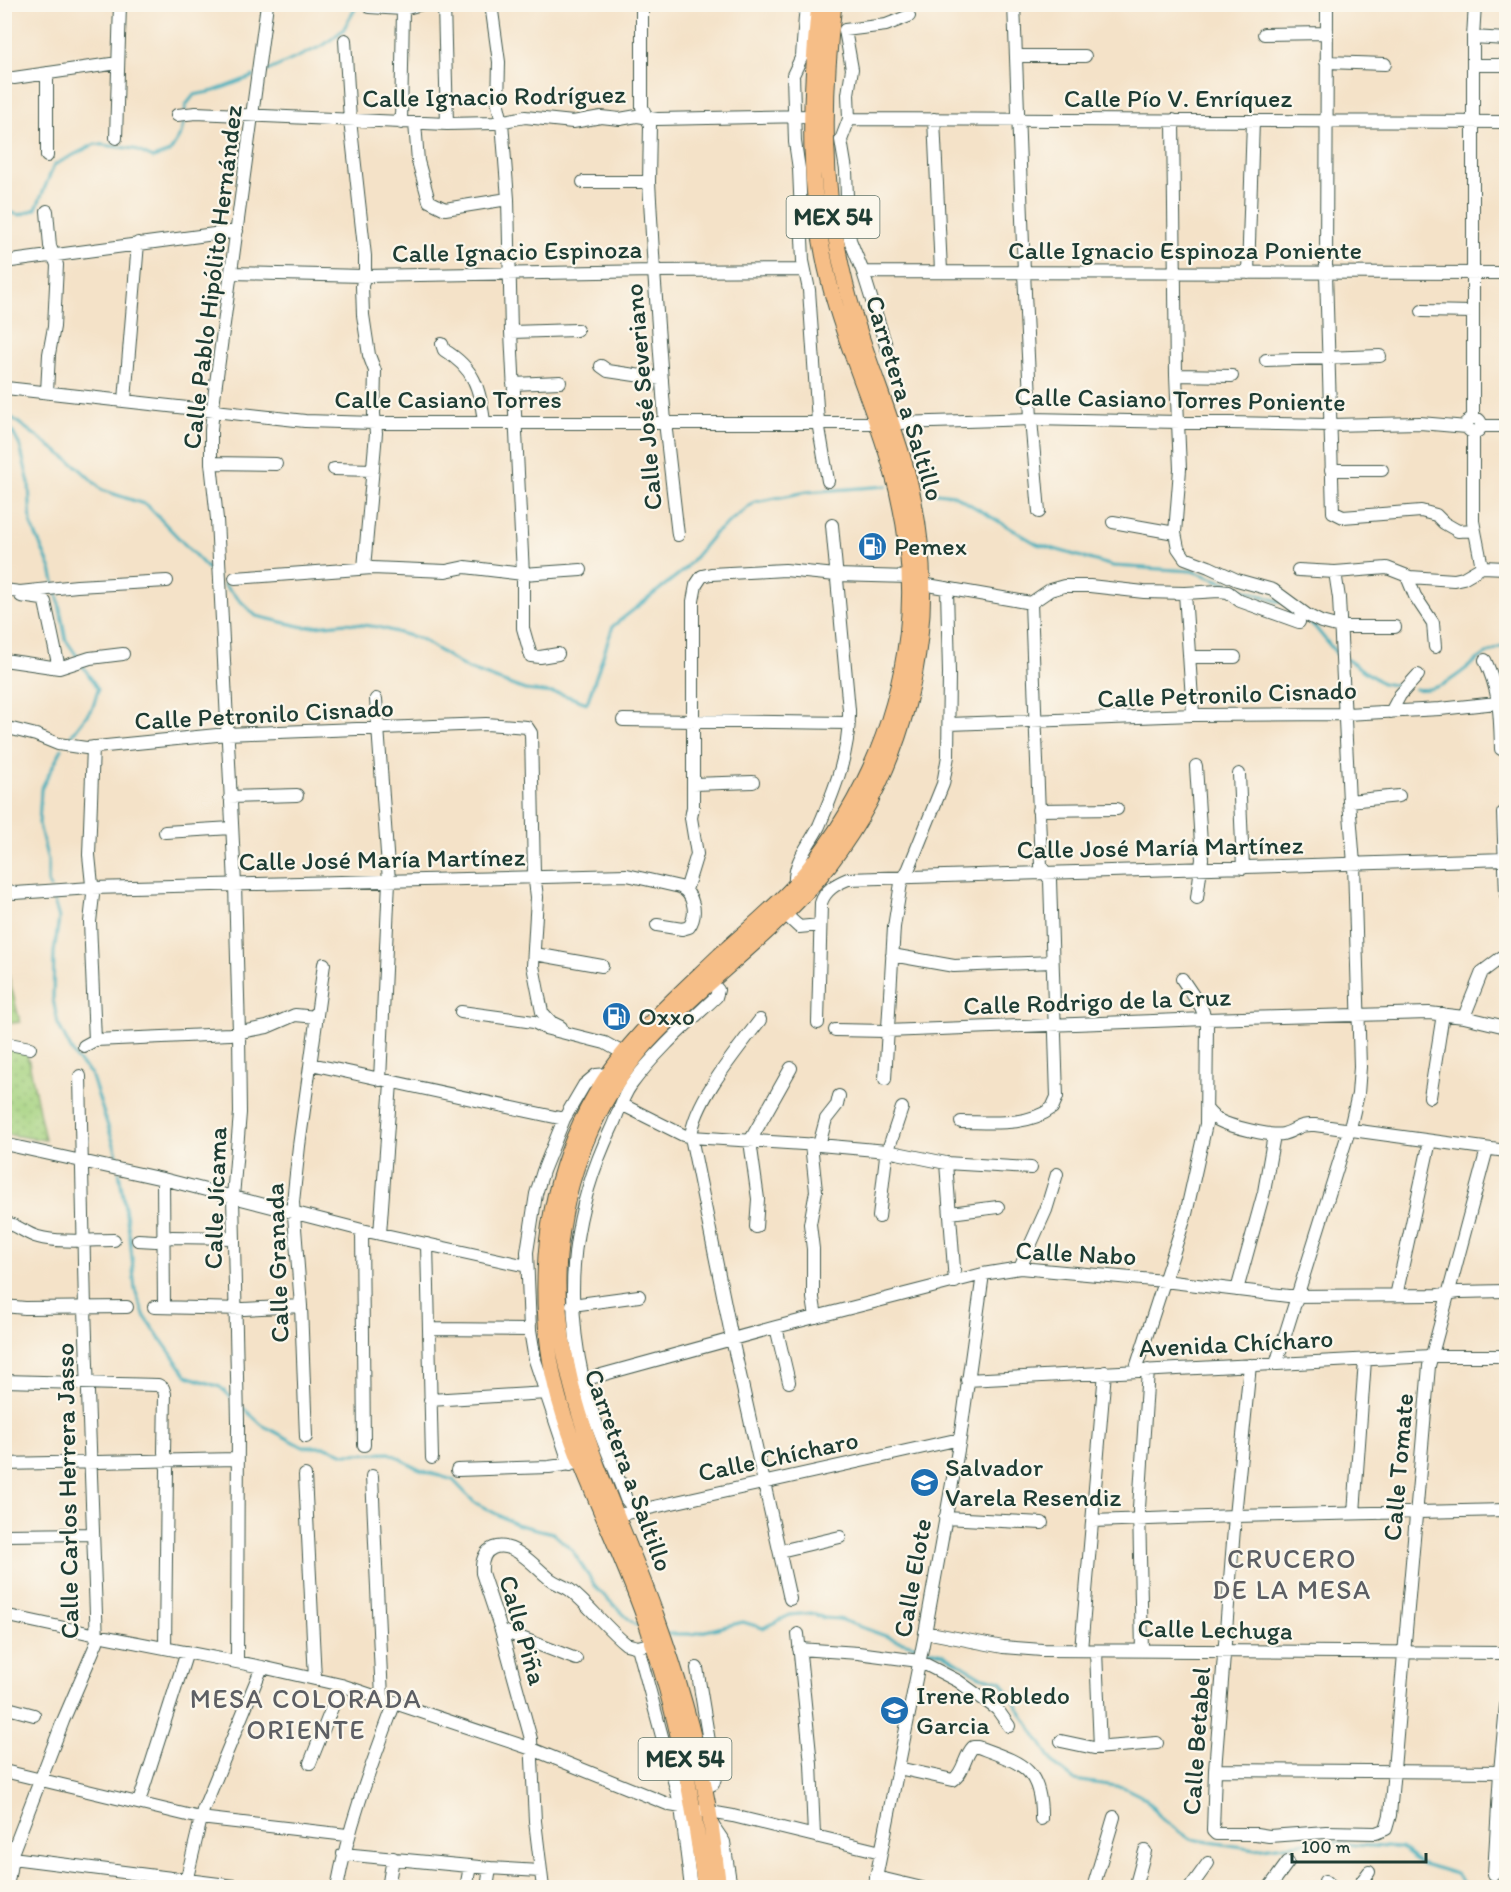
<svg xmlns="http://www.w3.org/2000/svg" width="1511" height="1892" font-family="Itim,sans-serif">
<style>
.grass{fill:url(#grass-dots);stroke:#62885a;stroke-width:1.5}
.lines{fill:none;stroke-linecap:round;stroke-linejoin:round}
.stream{stroke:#3dacba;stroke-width:3}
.minor-casing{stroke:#3f564a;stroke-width:14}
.major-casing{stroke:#3f564a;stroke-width:17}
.minor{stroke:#fff;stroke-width:12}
.major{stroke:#f6be87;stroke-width:15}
.labels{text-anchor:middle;stroke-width:4.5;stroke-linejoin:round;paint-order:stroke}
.shield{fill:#fbf7ec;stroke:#61756b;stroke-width:1.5}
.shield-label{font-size:24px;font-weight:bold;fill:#1f3d34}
.street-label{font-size:26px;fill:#1f3d34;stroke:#fbf7ec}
.poi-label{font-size:26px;fill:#1f3d34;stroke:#fbf7ec;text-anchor:start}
.neighbourhood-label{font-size:27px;letter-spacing:1.5px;fill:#5d5f64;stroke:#fbf7ec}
</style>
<defs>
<pattern id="grass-dots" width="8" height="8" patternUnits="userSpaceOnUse" patternTransform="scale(1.5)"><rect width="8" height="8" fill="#a4d27f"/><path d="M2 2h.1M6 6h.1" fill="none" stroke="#85ac69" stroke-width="1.8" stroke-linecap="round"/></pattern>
</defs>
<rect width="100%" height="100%" fill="#fbf7ec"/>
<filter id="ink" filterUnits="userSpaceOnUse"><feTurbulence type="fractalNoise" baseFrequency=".0167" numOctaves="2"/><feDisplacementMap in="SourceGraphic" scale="12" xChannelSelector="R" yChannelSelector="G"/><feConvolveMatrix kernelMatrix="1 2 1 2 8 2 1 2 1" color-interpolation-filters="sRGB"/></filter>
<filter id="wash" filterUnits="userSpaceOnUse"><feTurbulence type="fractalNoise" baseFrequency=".008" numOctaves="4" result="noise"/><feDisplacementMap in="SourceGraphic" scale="24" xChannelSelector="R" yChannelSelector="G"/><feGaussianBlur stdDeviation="1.35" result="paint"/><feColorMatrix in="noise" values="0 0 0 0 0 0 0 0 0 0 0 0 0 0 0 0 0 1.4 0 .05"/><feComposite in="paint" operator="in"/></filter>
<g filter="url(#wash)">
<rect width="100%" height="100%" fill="#f4e2c8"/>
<path class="grass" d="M4,962H5L20,1022L5,1024Z
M4,1047L27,1052L45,1140L5,1134Z"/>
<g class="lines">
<path class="stream" d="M263,73L324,45L343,30L358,4
M185,110L186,105L194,95L214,91L254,76
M4,211L20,215L36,209L54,165L95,144L134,149L153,158L170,152L181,134L184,119
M4,412L78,467L102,490L147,505L217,578
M4,416L20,446L29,483L31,524L51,569L55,586
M928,492L954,495L1037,544L1113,566L1192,571L1280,602
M224,585L256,616L304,627L347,623L378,627L421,639L466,668L525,690L561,694L587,703L613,626L684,570L714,534L755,502L807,492L887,486
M57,593L66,640L79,659
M1307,621L1315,627L1337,654
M1346,659L1382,683L1399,686
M1415,689C1441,693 1458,674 1477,660C1485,654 1494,650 1502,646L1506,645
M67,741L93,707L98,689L82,665
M50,888L48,882V861L39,824L41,789L62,749
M52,895L59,918L54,952L53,999L58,1024L76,1059L91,1074L116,1151L118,1166
M119,1172L130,1238L135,1290L145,1317L187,1376L220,1387L233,1399
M242,1407L262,1425L303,1447H326L345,1454L390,1453L420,1470L453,1480L474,1502L515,1524L553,1533L572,1550L597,1589L634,1624L641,1626
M668,1634H693L743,1622L763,1628L790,1615L811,1613L824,1618L839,1619L899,1641L920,1647
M926,1649L942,1653L980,1676L1001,1681L1055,1765L1074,1780L1123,1787L1145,1798L1162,1819L1190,1839L1256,1849L1320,1840L1356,1845L1401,1848L1420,1863L1456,1874L1467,1888"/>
</g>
</g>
<g filter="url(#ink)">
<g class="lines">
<defs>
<path id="minor" d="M444,4L447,124
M491,4L499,62L498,105L502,122L508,199L511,332L523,574V628L531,656L540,657L558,654
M642,4V107L650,125L649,182L654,271L665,422L678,535
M806,4L802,56L793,75L795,142L799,169L803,261L809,290L818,422L828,481
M1014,4L1024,272L1031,419L1039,512
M1327,4L1326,273L1333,512L1343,517L1421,511L1436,515L1444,523L1458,531L1474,530
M369,7L403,9L422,4
M1264,34L1327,33
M1473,37L1506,39
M345,40L350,120L365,256V272L362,286L363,315L369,355L375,371L374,414L376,433L364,568
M1017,56H1085
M1326,62L1385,64
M1473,65H1506
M14,78L118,63
M177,115L196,113L447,124L494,123L525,117L573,122L601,117L620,119L637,116L657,119L811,116
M849,119L1506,122
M934,119L941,271
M1173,120L1176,375L1180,469L1175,533
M401,123L403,9
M415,123L418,161L429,201L445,209L508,199
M116,138L120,4
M47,156V73
M583,182H649
M4,262L237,231
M863,272L1506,273
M231,273L364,276L654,271L804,270
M1248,273L1253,121
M1422,311L1473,312
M511,332L577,330
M442,344L444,350C474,368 480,388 484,422
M887,349L863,272L850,240L848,224L846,170L841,140L849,119L848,94L852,69L845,30L886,25L909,16
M1266,360L1380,356
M601,366L608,371L662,379
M1176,375L1232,376
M513,384L560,382
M6,388L305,421L375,423H898L1031,419L1330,425L1420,423L1467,427
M47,392L49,354L54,327L57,265L50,246L47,211
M125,400L138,243
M1473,418V37L1475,4
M1467 425a7 7 0 1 1 14 0a7 7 0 1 1-14 0Z
M1481,426H1506
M1473,431V521L1482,567
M211,463L276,464
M334,469L373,470
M1331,470H1382
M1113,522L1175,533L1178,548L1185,558L1209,567L1237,580L1273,590L1307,615L1321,622L1340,627H1395
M1298,570L1335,572L1387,568L1410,577L1454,580L1463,578L1482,567L1506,568
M1410,577L1408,579L1415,596L1433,623L1435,647
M235,578L372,568L446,571L465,567L523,574L581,570
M922,584L1031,603L1050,590L1064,586H1090L1144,592L1185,593L1219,591L1228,592L1240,601L1299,622
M4,590L20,592L77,586L167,581
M1185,593L1193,715
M21,596L42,599L45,602L59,668
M1189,657H1235
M4,660L59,668L90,658L123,654
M1485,660C1500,693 1500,713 1501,749
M376,699L389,881L380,1080
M1391,712L1400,695L1418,675
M623,720L849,723
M949,724L1193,715L1346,714L1440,709L1506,702
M4,727L36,735L58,744L86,748L227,734L486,724L527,727L531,733L534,873L537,897L533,966L542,1012L551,1022L561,1027L562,1032
M93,747L89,855L93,895L90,922L95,1040
M1196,766L1202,859L1197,898
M1239,774L1243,868
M693,784L753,782
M230,797L297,795
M1349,801L1399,796
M1038,810L1117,809
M1503,813L1506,895
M165,832L232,828
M795,885C793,861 809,846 819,826C835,789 850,751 849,710L832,525
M4,889L15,893L92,888L627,875L680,887C694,894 698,914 689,927L682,929L657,925
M686,890L697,854L691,818L693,807V601L696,585L702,576L711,574L785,570L836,575L909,577
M785,914L799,927L820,925
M535,954L602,966
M892,955L954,966L1052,962
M461,1012L534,1022L545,1028L605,1043L623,1053
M1464,1017L1482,972L1506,954
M760,1020C738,1049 694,1101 691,1137L732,1339L790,1599
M818,1023L821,903C825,890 836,884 848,879L1506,859
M835,1030L886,1031L1206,1019L1429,1013L1464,1017L1506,1027
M4,1043L30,1048
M84,1046L95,1040L230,1034L267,1027L295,1015L317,1017
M311,1064L564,1119
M885,1079L894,927L901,883L909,868L943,784L948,756L949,673L947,588
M1430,1097L1443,1014
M623,1105L683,1135L691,1137L819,1145L887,1151L946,1163L1031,1168
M1207,1110C1211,1114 1213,1117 1218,1120C1229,1126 1271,1137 1283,1134C1298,1130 1297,1124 1315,1125L1506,1151
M961,1122C990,1122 1027,1127 1052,1108L1057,1097L1050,880L1041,866L1031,603
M4,1144L163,1179L362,1230L527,1266
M811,1144L816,1191L810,1224L813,1249V1298L816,1317
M819,1145L826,1119L837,1105L839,1096
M946,1163L955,1282
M163,1179L164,1307
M950,1213L998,1207
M879,1217L886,1156L902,1108
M4,1222C18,1225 26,1234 38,1237C59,1243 91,1240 114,1240
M756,1227L758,1199L750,1141L791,1068
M362,1230L364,1445
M380,1234L391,1083
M138,1240L156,1241L172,1237L234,1238
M427,1244L432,1458
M1020,1268L1046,1210L1057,1174
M1237,1290L1264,1192L1274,1135
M1396,1296L1430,1141
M572,1305L639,1296
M4,1306L25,1308L127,1307
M154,1307L244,1309L301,1306
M776,1327L789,1382
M430,1329L530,1330
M1276,1364L1351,1124L1358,1094L1360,1067L1354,864L1349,801L1339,598L1335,572
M1250,1365L1235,1516L1215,1770L1213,1831L1216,1834H1256L1269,1836L1326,1832L1376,1833L1386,1829L1390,1815L1429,1366L1487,1149
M1135,1371L1186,1214L1206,1124L1207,1023L1201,1007L1182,979
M583,1380L776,1327L983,1274L1020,1268L1164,1281L1288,1296L1438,1295L1459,1292L1506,1291
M967,1380L1431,1356H1506
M4,1381L158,1385L163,1388L165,1394L164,1452L167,1469L165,1648
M430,1400L547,1393L551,1395
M306,1437L301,1306L293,1202L299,1146L324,964
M4,1464L236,1459
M570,1465L535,1360L530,1330L527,1252L536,1194L543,1171L564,1119L584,1085L596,1075L608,1074
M457,1470L549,1467L578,1463
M305,1475L315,1679
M372,1476L382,1698
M639,1510L630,1504L626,1499C612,1460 592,1420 583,1379C563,1290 573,1209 612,1127C618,1114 622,1097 631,1085C655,1052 686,1025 716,997L718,990L711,982
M1354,1513L1365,1360
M609,1517L960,1439
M945,1518L1042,1523
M1092,1521L1235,1516L1506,1510
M4,1535L93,1534
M780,1551L840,1537
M4,1615L97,1635L262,1667L341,1685L532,1749L670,1805L733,1816L881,1852
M501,1630L576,1659
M925,1632L1003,1647L1042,1650L1506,1653
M798,1634L811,1764L814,1835
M638,1647L681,1807L691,1888
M799,1649L858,1653L919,1661L958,1681L997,1709L1009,1726
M1081,1650L1105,1372
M1096,1651L1100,1748
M1142,1651L1139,1508L1148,1370
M237,1662L238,1421L233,1197L240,1113L239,1033L235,884L217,519L211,463V430L214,398L267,4
M697,1668L715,1778L713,1784L705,1788
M4,1707L34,1715
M1061,1741L1094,1748L1157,1743
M310,1763L341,1685
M898,1768L953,1780C964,1773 964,1756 973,1747H978C1021,1763 1042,1767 1041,1819
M1215,1770L1506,1772
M4,1771L200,1818L347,1835
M139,1802L187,1652
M711,1823L724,1842L731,1888
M343,1854L490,1868L540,1871
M4,1857L251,1888
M1494,1874L1500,1772L1506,1706
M876,1877L922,1888
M1325,1881L1333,1888
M185,1886L203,1810L262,1667
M7,1888L13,1851L63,1721L97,1642L85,1309L80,1076
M337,1888C349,1823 372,1764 395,1702
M388,1888L393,1858
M466,1888L470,1866
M487,1888L490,1868
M543,1888L535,1821L531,1739L501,1630L482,1573C480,1545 501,1540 522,1555C532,1562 540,1571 550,1579C556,1584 563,1585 570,1590C590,1606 606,1628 626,1644L638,1647L653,1643
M874,1888L924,1639L960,1439L983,1274
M1093,1888L1114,1817
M1135,1888L1145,1851
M1190,1888L1208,1863
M1269,1888L1288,1862
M1357,1888L1369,1872"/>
<path id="major" d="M705,1888C693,1799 677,1713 648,1628C622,1550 581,1477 559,1399C546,1353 543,1303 546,1256C552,1174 584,1095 640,1034C665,1006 693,981 720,955C745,932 772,910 795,885C856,815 896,729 907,636C914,579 906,519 890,464C873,405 847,349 831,289C806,194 809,102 819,4
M719,1888C715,1860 713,1833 708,1806C697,1743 679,1679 657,1618C615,1499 549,1387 559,1256C565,1178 595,1101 648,1042C701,984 767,939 818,879C876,809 910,727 920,637C927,577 920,512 902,455C883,393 856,333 842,269C822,181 823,94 834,4"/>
</defs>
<use href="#minor" class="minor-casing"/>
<use href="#major" class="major-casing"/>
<use href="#minor" class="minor"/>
<use href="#major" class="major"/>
</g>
</g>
<defs>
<symbol id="fuel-disc" viewBox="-11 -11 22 22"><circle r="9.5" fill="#1f6fb2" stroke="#fbf7ec"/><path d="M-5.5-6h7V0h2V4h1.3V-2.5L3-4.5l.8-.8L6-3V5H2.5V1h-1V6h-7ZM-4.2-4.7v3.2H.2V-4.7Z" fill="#fff"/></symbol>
<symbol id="school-disc" viewBox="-11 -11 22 22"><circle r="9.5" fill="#1f6fb2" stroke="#fbf7ec"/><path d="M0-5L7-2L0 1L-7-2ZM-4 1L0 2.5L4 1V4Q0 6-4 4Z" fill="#fff"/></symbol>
</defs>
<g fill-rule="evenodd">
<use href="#fuel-disc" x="856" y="530" width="33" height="33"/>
<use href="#fuel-disc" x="600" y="1000" width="33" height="33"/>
<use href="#school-disc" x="908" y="1466" width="33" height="33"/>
<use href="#school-disc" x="878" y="1694" width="33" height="33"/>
</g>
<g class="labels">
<g class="shield">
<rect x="786.5" y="196" width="93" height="42" rx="4.5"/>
<rect x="638.5" y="1738" width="93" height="42" rx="4.5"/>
</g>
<g class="shield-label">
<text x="833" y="225">MEX 54</text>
<text x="685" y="1767">MEX 54</text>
</g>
<g class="street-label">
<text transform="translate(494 96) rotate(-1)" y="9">Calle Ignacio Rodríguez</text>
<text x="1178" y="107">Calle Pío V. Enríquez</text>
<text x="1185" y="259">Calle Ignacio Espinoza Poniente</text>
<text transform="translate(517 251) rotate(-1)" y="9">Calle Ignacio Espinoza</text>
<text transform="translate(212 277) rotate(-83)" y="9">Calle Pablo Hipólito Hernández</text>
<text transform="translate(643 397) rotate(-95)" y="9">Calle José Severiano</text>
<text transform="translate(905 398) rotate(73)" y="9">Carretera a Saltillo</text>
<text x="448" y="408">Calle Casiano Torres</text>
<text transform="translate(1180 399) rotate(1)" y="9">Calle Casiano Torres Poniente</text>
<text transform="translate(1227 694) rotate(-2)" y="9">Calle Petronilo Cisnado</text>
<text transform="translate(264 714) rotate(-3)" y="9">Calle Petronilo Cisnado</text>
<text transform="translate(1160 847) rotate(-1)" y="9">Calle José María Martínez</text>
<text transform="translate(382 859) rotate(-1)" y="9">Calle José María Martínez</text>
<text transform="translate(1097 1001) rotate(-2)" y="9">Calle Rodrigo de la Cruz</text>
<text transform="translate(215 1198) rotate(-88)" y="9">Calle Jícama</text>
<text transform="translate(1076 1253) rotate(3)" y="9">Calle Nabo</text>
<text transform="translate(277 1263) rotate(-92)" y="9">Calle Granada</text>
<text transform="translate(1236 1343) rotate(-3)" y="9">Avenida Chícharo</text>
<text transform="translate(778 1456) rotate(-12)" y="9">Calle Chícharo</text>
<text transform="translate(1398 1467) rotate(-85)" y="9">Calle Tomate</text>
<text transform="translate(629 1470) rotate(70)" y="9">Carretera a Saltillo</text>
<text transform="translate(67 1491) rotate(-91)" y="9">Calle Carlos Herrera Jasso</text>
<text transform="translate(912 1578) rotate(-80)" y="9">Calle Elote</text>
<text transform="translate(1215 1629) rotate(1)" y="9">Calle Lechuga</text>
<text transform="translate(523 1630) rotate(74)" y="9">Calle Piña</text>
<text transform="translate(1196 1741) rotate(-86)" y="9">Calle Betabel</text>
</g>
<g class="poi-label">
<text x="894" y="555">Pemex</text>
<text x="638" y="1025">Oxxo</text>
<text x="945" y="1476">Salvador<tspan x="945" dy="30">Varela Resendiz</tspan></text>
<text x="916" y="1704">Irene Robledo<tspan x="916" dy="30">Garcia</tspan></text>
</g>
<g class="neighbourhood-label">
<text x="1292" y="1568">CRUCERO<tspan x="1292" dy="31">DE LA MESA</tspan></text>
<text x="306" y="1708">MESA COLORADA<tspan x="306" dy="31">ORIENTE</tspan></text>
</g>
</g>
<rect width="1511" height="1892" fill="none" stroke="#fbf7ec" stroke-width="24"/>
<path d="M1292 1853v9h134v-9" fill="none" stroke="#1f3d34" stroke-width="3"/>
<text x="1301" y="1853" font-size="18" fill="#1f3d34" stroke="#fbf7ec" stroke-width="4.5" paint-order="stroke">100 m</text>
</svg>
